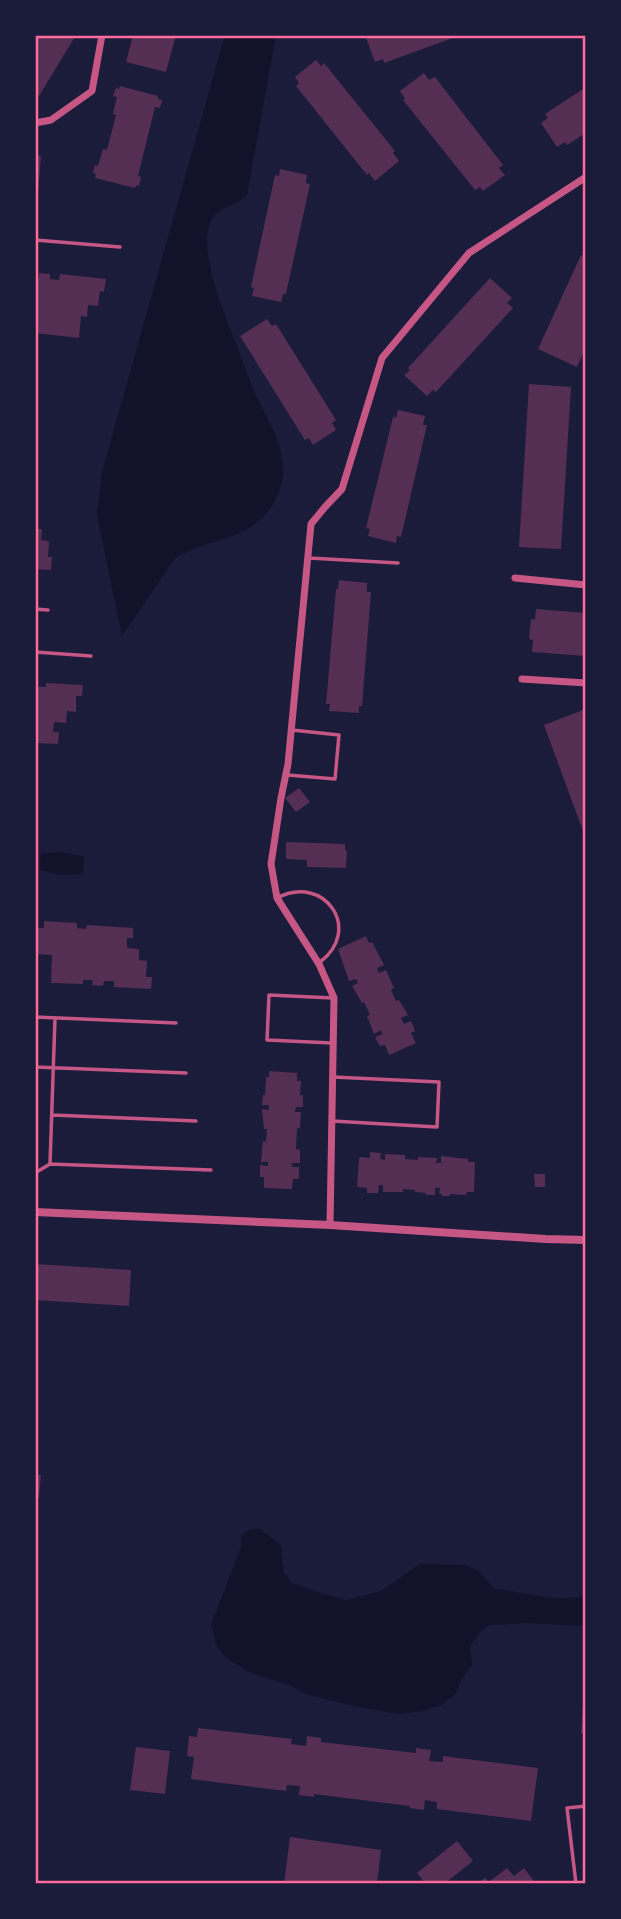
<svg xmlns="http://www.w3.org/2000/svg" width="621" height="1919" font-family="'Sofia Sans Condensed',sans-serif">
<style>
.water{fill:#12122b}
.building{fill:#542f53}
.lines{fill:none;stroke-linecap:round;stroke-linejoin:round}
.service{stroke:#c65784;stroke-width:3.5}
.minor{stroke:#c65784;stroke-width:7}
.tertiary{stroke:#c65784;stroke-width:8}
.neatline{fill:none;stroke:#ff6b9d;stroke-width:2.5}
</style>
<rect width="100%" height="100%" fill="#1b1b3a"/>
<path class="water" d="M225,35H276L247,195C236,207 216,207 210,223C205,235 207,248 209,260C213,285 222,308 231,331C239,351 246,371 254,391C266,417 286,447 283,476C281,490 275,504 265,515C241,541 204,540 175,558L122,636L97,515L102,472Z
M63,852L84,857L83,874L60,875L40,870L41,853Z
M260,1529L281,1545L284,1572L292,1583L320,1593L347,1600L381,1591L420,1564L466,1565L480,1572L493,1588C524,1593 555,1602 586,1596V1626L526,1623L490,1625L481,1631L470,1646L472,1665L461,1680L456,1694L440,1706L422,1711L398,1714L354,1706L306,1694L289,1685L249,1672L224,1656L217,1647L211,1625L241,1547V1536L249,1530Z"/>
<path class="building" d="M35,35H76L39,96L35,94Z
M133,35H176L166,72L126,62Z
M365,35H461L384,63L383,59L375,62Z
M316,60L321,66L324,63L395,151L393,153L399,161L375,181L369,173L367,175L296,86L299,83L295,77Z
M424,73L429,80L435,77L503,165L499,168L505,175L483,191L480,187L475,190L403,100L405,99L400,91Z
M120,86L158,96V99L162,100L160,108L155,107L138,176L141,177L139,186L136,185L135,188L95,178L96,174L93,173L95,165L98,166L103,149L107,150L116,115L113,114L117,97L113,96L116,88L119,89Z
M586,87V133L567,145L565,142L557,147L541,123L548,118L545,114Z
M35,155L41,156L38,194H35Z
M280,169L307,175L306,183L310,184L286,294H283L281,302L252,296L254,288L251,287L275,175L279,176Z
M581,255L586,257V347L577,367L538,349Z
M39,273L50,274V279L59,280L60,274L106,279L104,292L100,291L98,306L88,305L87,317L81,316L79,338L35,333V277L39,278Z
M490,278L512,298L507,303L513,308L436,392L433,390L427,396L404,375L410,370L408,368Z
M267,319L272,326L276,324L336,420L332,423L336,430L313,445L309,438L305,440L240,336Z
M529,384L571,387L561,549L519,547Z
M398,410L425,416L423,425H427L401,537L397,536L396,543L368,536L370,529L366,528L393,417L396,418Z
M35,529H42L41,540L49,541L48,557H52L51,570L35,569Z
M339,580L367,583V592H371L362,706H359V713L329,711L330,704H326L336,589H338Z
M536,609L586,613V656L532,652L533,640L529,639L531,619L535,620Z
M46,683L83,685L82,696H76V712L67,711L66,723L54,722L53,732H59L58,744L35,743V687H46Z
M583,710L586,720V839L544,725Z
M299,788L310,802L296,812L285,798Z
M286,842L345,844V850H347L346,868L307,867V860L286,859Z
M44,921L77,923V928L86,929L87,925L133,928V938H127V948L139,949V960L147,961L146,977H152L151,989L114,987V981H104L103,986L92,985L93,980H83V984L51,983L52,955L35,954V928H44Z
M366,936L369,943L372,942L384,965L377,968L379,973L386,970L394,988L391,990L396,1001L399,1000L408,1015L401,1018L404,1024L411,1021L415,1031L411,1033L416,1043L389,1055L385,1045L380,1046L375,1037L382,1034L381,1030L374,1034L367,1016L370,1015L364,1002L362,1003L352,986L358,983L356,979L349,981L338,949Z
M269,1071L297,1073V1081H301L300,1095H303V1107H296L295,1112H301L300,1128H297L296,1149L300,1150V1163H292V1167H299V1179H293L292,1189L264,1188V1177H260V1165L268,1166V1162H261L263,1141L266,1142L267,1129H264L262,1109L269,1110V1105H262L263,1095H265L266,1077H269Z
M370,1152L381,1153L380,1159L385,1160V1154L405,1155V1159L418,1160V1157L437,1158L436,1163H441V1156L468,1159V1162H475L474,1192H467L466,1195L450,1194V1196H442V1194H439L440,1188H435V1195H425L426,1193L415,1192V1190L403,1189V1192H383V1185H379L378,1193H367V1188L357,1187L359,1158L360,1157L370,1158Z
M534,1174H545V1187H535Z
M35,1264L131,1270L129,1306L35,1300Z
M35,1475H41L39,1497H35Z
M584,1689H586V1733H581Z
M198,1728L292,1739L291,1744L306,1746L307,1736L321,1738V1742L416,1753V1748L431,1750L429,1761L443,1762V1756L538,1768L531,1821L437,1809V1802L425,1800L424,1810L410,1808V1806L314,1794V1797L299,1795L300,1786L287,1785L286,1791L191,1779L194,1757L187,1756L189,1736L197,1737Z
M136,1747L170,1751L165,1794L130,1790Z
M290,1837L381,1850L377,1884H284Z
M457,1841L473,1861L444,1884H426L417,1873Z
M507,1868L514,1876L524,1868L536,1884H477L485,1878L489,1882Z"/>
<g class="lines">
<path class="service" d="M35,240L120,247
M309,558L398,563
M35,609L48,610
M35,652L91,656
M288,775L335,779L339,735L292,730
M277,898C325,873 363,930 320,962
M35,1017L176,1023
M332,1043L267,1040L269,995L333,998
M35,1067L186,1073
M52,1115L196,1121
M332,1121L437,1127L439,1082L333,1077
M50,1164L211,1170
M35,1173L50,1164L55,1018
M576,1884L567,1808L586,1806"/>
<path class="minor" d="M35,123L51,120L92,91L102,35
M515,578L586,585
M522,679L586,683
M330,1225L334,998L319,964L277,898L271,864L281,798L288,764L311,524L325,507L342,489L382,358L469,253L586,177"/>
<path class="tertiary" d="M35,1212L330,1225L546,1239L586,1240"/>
</g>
<rect width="621" height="1919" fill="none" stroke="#1b1b3a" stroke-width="74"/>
<rect x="37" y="37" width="547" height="1845" class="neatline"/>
</svg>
